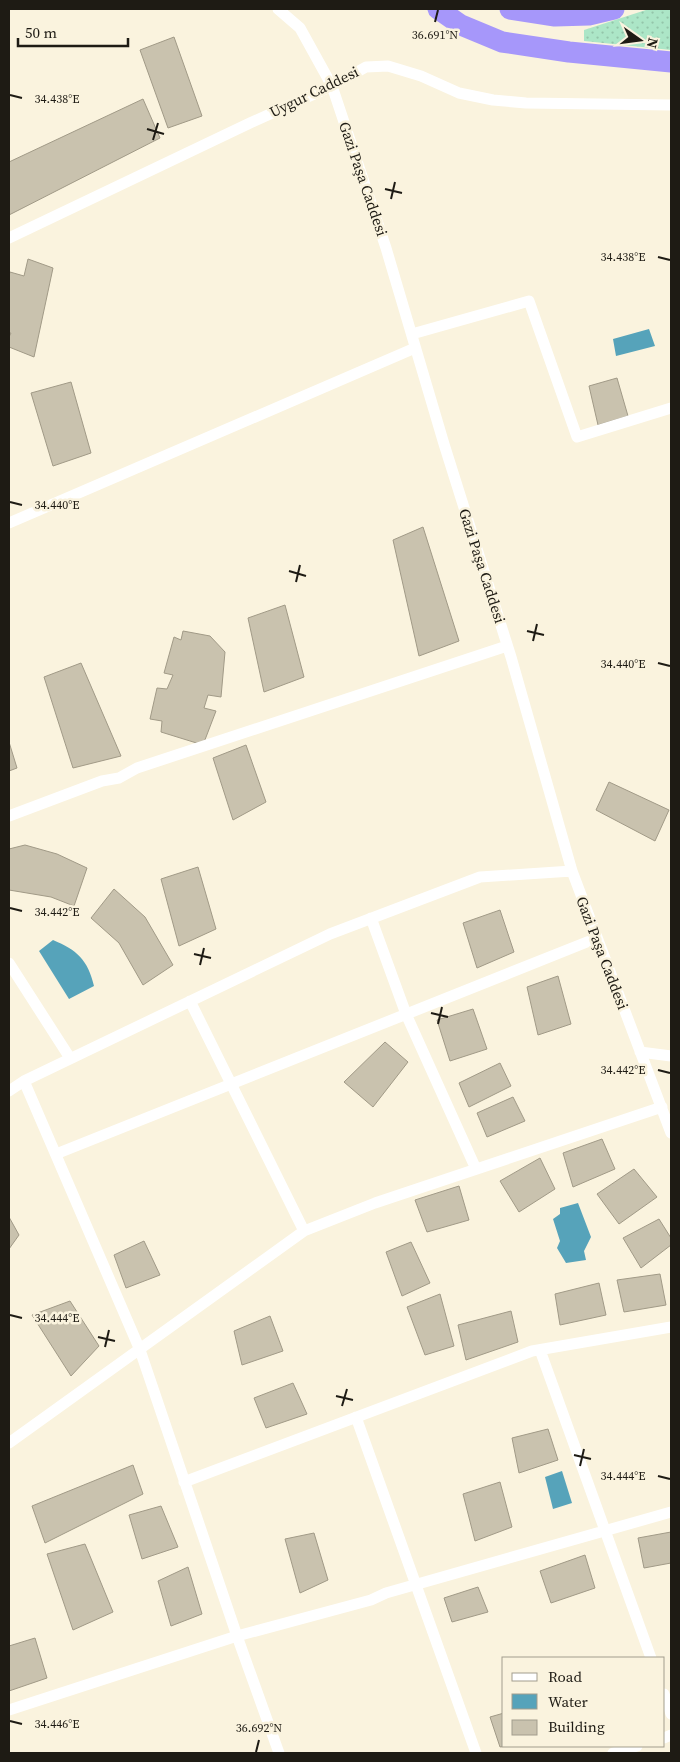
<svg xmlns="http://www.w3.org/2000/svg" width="680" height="1762" font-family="'Source Serif 4',serif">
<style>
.grass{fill:url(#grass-dots)}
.water{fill:#56a3ba}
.building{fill:#c9c2ae;stroke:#a19a87}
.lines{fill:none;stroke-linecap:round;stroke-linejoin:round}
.minor{stroke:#fff;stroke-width:11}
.motorway{stroke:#a697fa;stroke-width:21}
.ticks{fill:none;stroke:#1e1b14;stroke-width:2}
.labels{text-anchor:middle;stroke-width:5;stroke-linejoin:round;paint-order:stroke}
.street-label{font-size:15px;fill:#1e1b14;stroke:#faf3de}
.ticks-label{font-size:12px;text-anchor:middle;fill:#1e1b14;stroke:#faf3de;stroke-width:5;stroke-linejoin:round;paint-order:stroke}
</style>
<defs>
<pattern id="grass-dots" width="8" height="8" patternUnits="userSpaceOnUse" patternTransform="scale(1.25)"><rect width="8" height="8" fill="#ace6c7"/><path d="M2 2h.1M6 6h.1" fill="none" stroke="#94c5aa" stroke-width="1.8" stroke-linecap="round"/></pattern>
</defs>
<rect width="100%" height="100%" fill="#faf3de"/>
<path class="grass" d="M649,9H671V50L584,41V30Z"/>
<path class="water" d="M649,329L655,346L616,356L613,339Z
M53,940C77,950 88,960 94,986L69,999L39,951Z
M578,1203L591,1237L584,1251L586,1260L566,1263L557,1248L560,1241L553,1219L560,1214V1208Z
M562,1471L572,1503L553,1509L545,1477Z"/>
<path class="building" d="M174,37L202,116L168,128L140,50Z
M143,99L160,138L9,215V162Z
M28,259L53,268L34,357L9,347V337L11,333H9V276L10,272L24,276Z
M617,378L628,416L598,425L589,386Z
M71,382L91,453L53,466L31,393Z
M423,527L459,641L419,656L393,540Z
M285,605L304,677L264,692L248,618Z
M183,631L210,636L225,652L221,697L208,695L204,708L216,711L203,745L161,732L162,721L150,719L157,688L167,689L173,675L164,673L174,637L181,640Z
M81,663L121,756L73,768L44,677Z
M9,742L17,768L9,771Z
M246,745L266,802L233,820L213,758Z
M609,782L669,810L655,841L596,810Z
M25,845L57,854L87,868L74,906L51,897L9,890V849Z
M198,867L216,929L179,946L161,879Z
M114,889L145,917L173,965L143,985L119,943L91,918Z
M500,910L514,952L477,968L463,923Z
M558,976L571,1024L538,1035L527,987Z
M473,1009L487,1049L450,1061L437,1020Z
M385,1042L408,1062L373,1107L344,1082Z
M500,1063L511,1086L469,1107L459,1083Z
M513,1097L525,1121L487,1137L477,1113Z
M602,1139L615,1169L573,1187L563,1153Z
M540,1158L555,1189L519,1212L500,1181Z
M634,1169L657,1197L619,1224L597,1194Z
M459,1186L469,1220L427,1232L415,1200Z
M9,1217L19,1235L9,1249Z
M659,1219L671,1238V1245L641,1268L623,1238Z
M144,1241L160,1275L126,1288L114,1255Z
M411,1242L430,1283L402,1296L386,1252Z
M660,1274L666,1305L624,1312L617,1280Z
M599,1283L606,1315L560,1325L555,1294Z
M440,1294L454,1346L425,1355L407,1307Z
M70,1301L99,1346L71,1376L32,1315Z
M511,1311L518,1342L466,1360L458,1325Z
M270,1316L283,1351L242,1365L234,1331Z
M293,1383L307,1414L266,1428L254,1398Z
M548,1429L558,1460L519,1473L512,1438Z
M133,1465L143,1494L45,1543L32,1506Z
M500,1482L512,1527L475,1541L463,1494Z
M161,1506L178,1547L142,1559L129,1515Z
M671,1532V1563L644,1568L638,1538Z
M314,1533L328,1580L300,1593L285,1539Z
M85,1544L113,1612L73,1630L47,1554Z
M585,1555L595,1588L551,1603L540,1571Z
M188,1567L202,1614L171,1626L158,1581Z
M478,1587L488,1612L452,1622L444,1598Z
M35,1638L47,1678L9,1691V1646Z
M504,1713L505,1746L500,1747L490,1717Z"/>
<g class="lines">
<path class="minor" d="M278,9L300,28L332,86L386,248L444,444L511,657L572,871L671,1133
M9,238L250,123L332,86L366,67L388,66L421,76L459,93L493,100L526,103L671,105
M412,334L529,301L577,437L671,408
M9,523L415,348
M9,816L102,781L119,778L137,768L507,646
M371,918L406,1014L476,1169
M9,963L70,1058
M190,1001L304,1231
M640,1052L671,1056
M24,1081L140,1350L237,1636L279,1753
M9,1091L24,1081L330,934L480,877L572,871
M56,1154L597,938
M540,1350L651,1658
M356,1417L476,1753
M9,1443L304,1231L375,1203L662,1107
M184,1482L532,1351L671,1327
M664,1694L671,1714
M9,1710L237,1636L371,1600L386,1593L671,1512
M664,1738L671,1735
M613,1753L637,1746"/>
<path class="motorway" d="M438,9L461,25L502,42L569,52L671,62
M510,9L555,16L589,15L614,9"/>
</g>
<path class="ticks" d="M435,22L438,10M10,95L22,98M147,129L164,134M153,140L158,123M385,189L402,193M391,199L395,182M658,257L670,260M10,502L22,505M289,571L306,576M296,582L300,565M527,631L544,635M533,641L537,624M658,663L670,666M10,908L22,911M194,954L211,958M200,965L204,948M431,1013L448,1017M438,1024L442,1007M658,1070L670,1073M10,1315L22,1318M98,1337L115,1341M105,1347L109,1330M336,1396L353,1400M342,1406L347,1389M574,1455L591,1459M580,1466L584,1449M658,1476L670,1479M10,1721L22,1724M256,1752L259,1740"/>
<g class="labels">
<g class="street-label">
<text transform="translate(314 92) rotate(-26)" y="5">Uygur Caddesi</text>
<text transform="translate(363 179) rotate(71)" y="5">Gazi Paşa Caddesi</text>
<text transform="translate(482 566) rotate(72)" y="5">Gazi Paşa Caddesi</text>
<text transform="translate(602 953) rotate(69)" y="5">Gazi Paşa Caddesi</text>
</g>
</g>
<g class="ticks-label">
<text x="435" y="39">36.691°N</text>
<text x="57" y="103">34.438°E</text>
<text x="623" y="261">34.438°E</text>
<text x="57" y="509">34.440°E</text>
<text x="623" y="668">34.440°E</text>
<text x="57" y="916">34.442°E</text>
<text x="623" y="1074">34.442°E</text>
<text x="57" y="1322">34.444°E</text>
<text x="623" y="1480">34.444°E</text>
<text x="57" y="1728">34.446°E</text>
<text x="259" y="1732">36.692°N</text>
</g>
<rect width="680" height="1762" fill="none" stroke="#1e1b14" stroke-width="20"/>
<rect x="502" y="1657" width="162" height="90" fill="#faf3de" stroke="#a29d8d"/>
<rect x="512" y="1673" width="25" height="8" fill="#ffffff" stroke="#a29d8d"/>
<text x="548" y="1682" font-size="15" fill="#1e1b14">Road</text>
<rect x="512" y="1694" width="25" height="15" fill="#56a3ba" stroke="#a29d8d"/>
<text x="548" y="1707" font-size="15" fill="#1e1b14">Water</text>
<rect x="512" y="1720" width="25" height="15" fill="#c9c2ae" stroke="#a29d8d"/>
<text x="548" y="1732" font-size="15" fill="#1e1b14">Building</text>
<g transform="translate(640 40) rotate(104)" stroke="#faf3de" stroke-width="4" paint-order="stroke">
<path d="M0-4L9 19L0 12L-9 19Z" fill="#1e1b14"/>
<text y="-8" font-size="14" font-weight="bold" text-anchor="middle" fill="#1e1b14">N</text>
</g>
<path d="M18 38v8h110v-8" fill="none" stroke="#1e1b14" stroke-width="2.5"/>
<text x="25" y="38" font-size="15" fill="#1e1b14" stroke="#faf3de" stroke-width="4" paint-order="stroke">50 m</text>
</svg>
